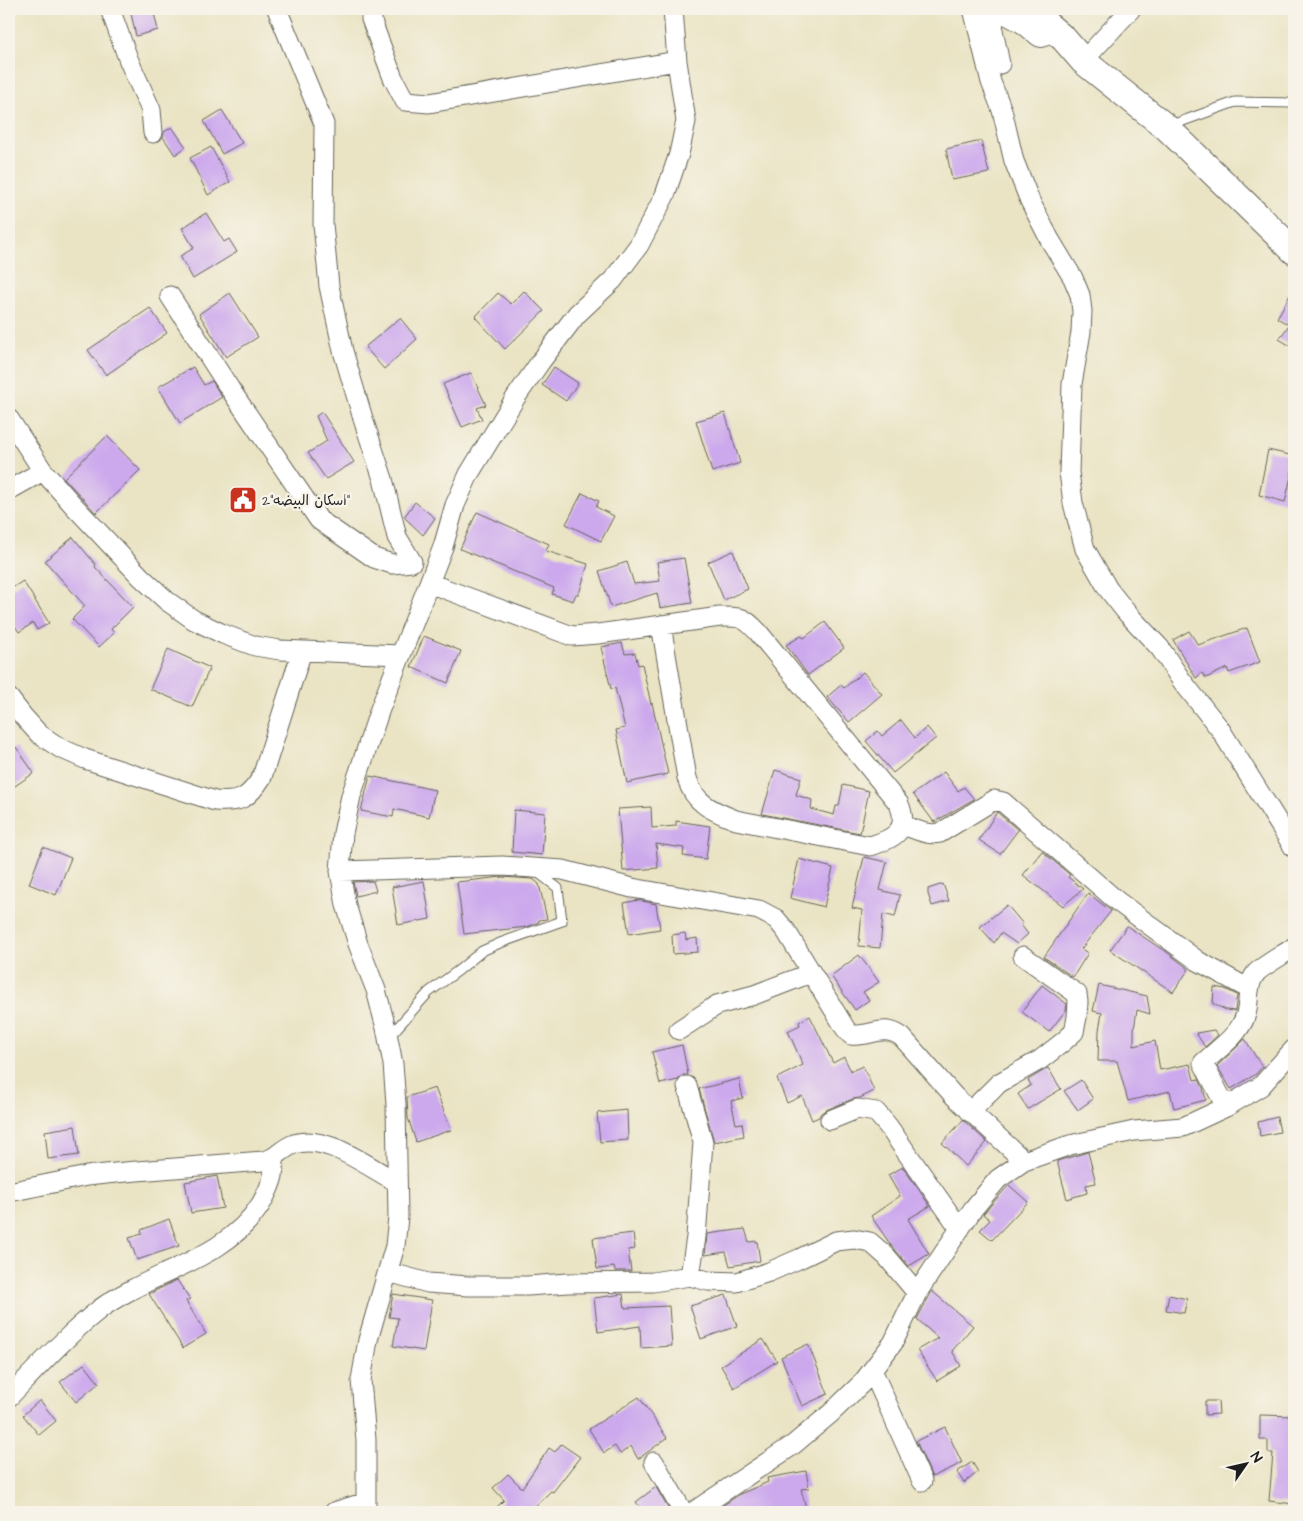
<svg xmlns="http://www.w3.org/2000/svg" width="1303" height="1521" font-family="'Architects Daughter','Playpen Sans Arabic',sans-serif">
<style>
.building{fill:#cca9ed}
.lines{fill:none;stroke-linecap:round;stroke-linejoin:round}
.lane-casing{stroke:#646257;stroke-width:11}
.street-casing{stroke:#646257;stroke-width:21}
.secondary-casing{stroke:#646257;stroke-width:28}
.lane{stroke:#fff;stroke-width:9}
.street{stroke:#fff;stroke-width:19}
.secondary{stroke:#fff;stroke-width:26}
.labels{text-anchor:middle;stroke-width:5;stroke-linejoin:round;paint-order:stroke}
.poi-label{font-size:14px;fill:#1c1c1c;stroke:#f7f3e8;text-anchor:start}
</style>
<rect width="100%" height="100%" fill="#f7f3e8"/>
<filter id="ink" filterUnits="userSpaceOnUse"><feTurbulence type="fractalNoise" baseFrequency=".02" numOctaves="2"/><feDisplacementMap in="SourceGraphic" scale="10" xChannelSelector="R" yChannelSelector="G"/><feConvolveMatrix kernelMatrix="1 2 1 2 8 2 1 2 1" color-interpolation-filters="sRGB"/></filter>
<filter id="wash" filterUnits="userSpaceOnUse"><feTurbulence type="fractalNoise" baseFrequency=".0096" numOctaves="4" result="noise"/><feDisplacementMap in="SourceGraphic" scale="20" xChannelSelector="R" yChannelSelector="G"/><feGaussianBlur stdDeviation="1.12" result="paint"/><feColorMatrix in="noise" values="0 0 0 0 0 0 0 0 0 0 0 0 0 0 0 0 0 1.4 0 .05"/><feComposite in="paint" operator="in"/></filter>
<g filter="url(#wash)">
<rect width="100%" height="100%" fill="#eae4c5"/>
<g id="blocks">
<path class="building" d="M130,9H153L158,30L136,36Z
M222,110L242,143L222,154L204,121Z
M172,127L186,147L175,155L163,137L164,132Z
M981,141L989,173L952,180L946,149Z
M211,147L230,182L208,195L190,158Z
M206,213L224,242L229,239L237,252L193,279L180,256L194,248L182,228Z
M1294,288V348L1279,339L1289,325L1277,318Z
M524,291L544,311L505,349L475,317L498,293L511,304Z
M230,293L258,337L226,357L199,314Z
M150,308L167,333L106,375L88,350Z
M400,318L417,339L384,369L365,347Z
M193,367L204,385L212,381L222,397L180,423L158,387Z
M554,367L578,383L566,401L542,385Z
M471,373L486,405L477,408L482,419L462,427L443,384Z
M322,412L354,462L326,479L308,453L327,441L316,416Z
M725,413L740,463L712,472L696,421Z
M107,436L140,470L96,513L64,478Z
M1268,450L1294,456V464L1285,502L1259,495Z
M582,493L599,501L596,507L614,516L601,541L566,524Z
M415,502L435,518L423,535L404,517Z
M477,512L549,544L546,551L588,564L579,594H576L573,601L552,594L554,588L460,549Z
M73,537L96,565L95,567L133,607L111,629L114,633L99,647L72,619L85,606L45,561Z
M733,551L748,589L724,600L708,562Z
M684,558L692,603L660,608L657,593L611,607L599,571L627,562L634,584L660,581L657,562Z
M23,581L49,623L37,630L33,623L19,632L9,617V590Z
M825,622L844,648L808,675L786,645L801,636L804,638Z
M1247,628L1260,662L1229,673L1227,668L1206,678L1202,673L1196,678L1173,640L1189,631L1198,645Z
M424,636L461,651L448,683L411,667Z
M622,643L625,654L635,653L638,665L642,664L651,704L652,703L668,774L627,783L616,730L625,728L615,688L611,689L601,647Z
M168,649L210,668L192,707L150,689Z
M863,672L882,694L849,722L827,697L841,685L844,688Z
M901,720L915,738L927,727L936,738L893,773L866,741L878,731L882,736Z
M16,747L34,773L9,790V752Z
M775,770L801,778L796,795L812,800L811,809L834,815L836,806H839L843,785L869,791L860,833L762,814Z
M944,772L958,791L964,787L974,799L934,822L913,794Z
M370,776L435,790L429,817L394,809L393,817L361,811Z
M651,807L652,828L676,826V821L710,826L706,859L683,856L684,848L656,844L658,868L623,871L618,809Z
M514,810L545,813L542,855L512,852Z
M997,812L1018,830L1000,854L979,840Z
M43,847L71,858L56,895L29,884Z
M1042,851L1070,875L1068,877L1083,889L1063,906L1023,875Z
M864,857L887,862L880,890L900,895L895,917L883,914L880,948L859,946L862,910L852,908Z
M799,859L833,868L824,907L790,898Z
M502,877L533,879L539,884L547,919L539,920V922L527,927L464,934L457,882Z
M373,881L376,891L356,896L353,882Z
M424,881L430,919L398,925L392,887Z
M943,884L949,901L932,906L928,894V889Z
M1088,893L1111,911L1081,949L1088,953L1073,977L1044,957Z
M638,900L656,904L660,929L629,934L624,903Z
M1007,905L1023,924L1021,925L1028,934L1017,944L1001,933L994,943L980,927Z
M1127,926L1163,950H1164L1189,969L1173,992L1110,950Z
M685,933L686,940L697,938L698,952L673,954L672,935Z
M859,955L879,982L863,992L869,1000L855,1010L831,976Z
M1042,985L1067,1004L1066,1010L1049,1032L1022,1012Z
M1099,985L1147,996L1150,1014L1137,1010L1134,1029V1046L1155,1041L1160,1070L1190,1064L1194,1080L1199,1079L1203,1088L1206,1100L1174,1108L1170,1091L1128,1101L1117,1061H1098L1099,1030L1102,1013L1093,1011Z
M1214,987L1225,989L1237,995L1235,1011L1226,1010L1213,1004Z
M810,1016L833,1063L844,1057L851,1071L863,1066L874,1091L860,1098L853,1099L826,1110L821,1113L819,1117L812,1120L802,1096L787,1103L777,1078L803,1065L788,1031L800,1025L799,1022Z
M1214,1030L1218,1035L1205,1047L1196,1033Z
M1245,1039L1262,1067L1256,1074L1231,1089L1217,1066Z
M682,1045L688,1075H683L678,1080L660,1084L652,1052Z
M1048,1068L1061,1089L1028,1109L1018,1094L1031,1085L1028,1080Z
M739,1079L743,1098L731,1101L736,1124L742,1123L744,1136L714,1142L699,1089Z
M1081,1080L1093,1099L1078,1110L1064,1091Z
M435,1088L451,1130L416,1142L408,1118L407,1097Z
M627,1110L628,1140L600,1142L597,1113Z
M1277,1117L1280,1132L1260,1136L1258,1122Z
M963,1120L987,1142L966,1166L942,1143Z
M75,1126L79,1155L48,1159L45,1131Z
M1088,1152L1096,1183L1086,1185L1087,1193L1067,1199L1057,1161Z
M903,1167L930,1206L908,1219L929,1254L909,1266L890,1244L871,1216L900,1196L888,1175Z
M217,1176L223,1208L191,1213L185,1182Z
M1009,1185L1028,1202L992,1240L980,1230L990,1220L983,1214Z
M169,1219L179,1246L137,1260L129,1238L142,1234L141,1230Z
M745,1229L749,1242L757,1241L760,1261L730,1266L726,1252L705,1255L707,1234Z
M633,1233L635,1249L628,1250L631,1271H615L614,1267L597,1269L593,1238Z
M177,1280L190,1299L186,1301L206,1334L183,1348L149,1294Z
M932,1291L973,1326L952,1351L961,1366L937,1381L917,1350L938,1338L917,1319Z
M393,1294L432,1300L424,1351L393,1346L398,1318L389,1317Z
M623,1294L625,1308L669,1306L672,1346L641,1348L640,1326L598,1332L594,1298Z
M726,1295L737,1326L701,1339L690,1306Z
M1169,1295L1187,1299L1184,1313L1166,1310Z
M763,1339L777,1361L734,1388L721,1366Z
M808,1344L828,1394L802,1406L781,1357Z
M84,1364L99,1383L76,1402L60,1382Z
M639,1397L667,1438L638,1459L631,1446L620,1454L615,1446L604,1453L589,1429Z
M40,1400L56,1421L39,1435L23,1415Z
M1205,1401H1218L1219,1414L1205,1415Z
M1260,1415L1294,1416V1504L1269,1501L1273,1453H1268V1440H1260Z
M945,1427L962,1463L932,1477L916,1441Z
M561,1444L580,1457L553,1492L551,1491L529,1512H492L504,1500L493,1488L508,1474L522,1488L549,1448L555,1452Z
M972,1462L978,1472L964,1483L957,1472Z
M806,1471L809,1488L801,1489L807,1512H713L740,1494L768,1482L767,1478Z
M656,1487L669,1510L666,1512H644L636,1502Z"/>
</g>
</g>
<g filter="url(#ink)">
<use href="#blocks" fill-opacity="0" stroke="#646257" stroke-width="1"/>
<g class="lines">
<defs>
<path id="lane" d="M1169,126L1235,102L1294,103
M388,1038L429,992L459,970L482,951L500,943L562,921L558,888L537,872"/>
<path id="street" d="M110,9L129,61L151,110L153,133
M973,9L991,82L1002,110L1014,161L1030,201L1050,240L1073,278L1080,295L1082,311L1081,332L1072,384L1069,472L1073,503L1085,549L1108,589L1127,613L1160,648L1182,681L1220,729L1294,848
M995,10L993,30L1000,64
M371,19L393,78L405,101L429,103L677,61
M1083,61L1131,9
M170,296L230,389L319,520L374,558L392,564L412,562L397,537L383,479L364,422L343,351L329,286L323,224L324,124L277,9
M9,419L43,471L74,506L141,577L167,601L194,620L223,634L255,646L280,650L401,655
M9,490L43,471
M429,583L572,636L598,634L720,617C741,617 743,616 758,632L899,804C910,830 894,839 870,846L736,820C713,811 694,804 687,778L661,625
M9,698L22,715L39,734L60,748L85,759L215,801C240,803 248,799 262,777L302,651
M903,825C915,829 927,836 940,833L994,800L1003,802L1117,901L1198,961L1249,989
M340,871L502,866L563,870L632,888L759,910L776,919L786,931L845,1028L851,1035C872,1037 883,1023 902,1037L954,1096L1024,1161
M679,1030L717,1005L754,995L811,973
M687,1086L703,1142L696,1237L690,1276
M1226,1107L1203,1063C1218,1049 1240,1035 1246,1014C1250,1000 1246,986 1256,973C1261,967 1286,953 1294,947
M970,1112L999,1083L1040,1060L1063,1042L1074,1032L1077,1017L1078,1002L1077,994L1023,956
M830,1120L857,1109L876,1112L888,1126L960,1229
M9,1192L87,1176L125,1172L263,1161C267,1160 271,1159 274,1157C281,1152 286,1147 294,1144C326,1133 369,1168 397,1182
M388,1272L428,1283L468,1286H528L568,1283L653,1282L690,1276L708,1281L737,1282L769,1272L801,1258L836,1241L854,1239L870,1242L887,1257L917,1293
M872,1370L922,1481
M9,1397C38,1367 67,1335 100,1309C151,1271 225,1261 261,1204C266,1195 271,1185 273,1176C274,1170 274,1163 274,1157
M654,1462L683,1512
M334,1512L366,1502
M366,1512V1440L361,1380L368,1340L395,1246L398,1217L396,1104L393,1064L386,1028L376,990L358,944L346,905L340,871L343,833L351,796L380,709L443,547L455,505L469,474L516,397L541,361L577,314L613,280L639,245L665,195L679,154L686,121L677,61L673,9
M693,1512L793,1445L830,1414L863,1382L893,1343L917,1293L973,1209L998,1179L1024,1161L1070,1145L1134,1131L1183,1127L1226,1107L1261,1086L1294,1049"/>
<path id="secondary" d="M979,9L990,11L997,9
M1003,9L1025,21L1041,34
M1029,9L1064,39L1083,61L1166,127L1294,251"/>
</defs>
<use href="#lane" class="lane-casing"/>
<use href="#street" class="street-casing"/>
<use href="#secondary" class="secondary-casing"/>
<use href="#lane" class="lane"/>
<use href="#street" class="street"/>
<use href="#secondary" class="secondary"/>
</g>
</g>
<defs>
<symbol id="civic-square" viewBox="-11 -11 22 22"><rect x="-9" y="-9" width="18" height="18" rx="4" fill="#c8321e" stroke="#f7f3e8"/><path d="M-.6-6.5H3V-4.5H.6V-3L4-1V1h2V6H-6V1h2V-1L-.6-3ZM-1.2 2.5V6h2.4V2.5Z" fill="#fff"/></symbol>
</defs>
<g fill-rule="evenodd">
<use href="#civic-square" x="227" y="484" width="32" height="32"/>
</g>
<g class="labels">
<g class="poi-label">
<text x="262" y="505">اسكان البيضه"2"</text>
</g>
</g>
<rect width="1303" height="1521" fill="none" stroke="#f7f3e8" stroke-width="30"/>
<g transform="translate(1246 1464) rotate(56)" stroke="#f7f3e8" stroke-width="4" paint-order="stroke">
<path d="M0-4L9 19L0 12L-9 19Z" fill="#1c1c1c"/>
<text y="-8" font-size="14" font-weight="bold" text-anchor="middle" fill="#1c1c1c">N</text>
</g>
</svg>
